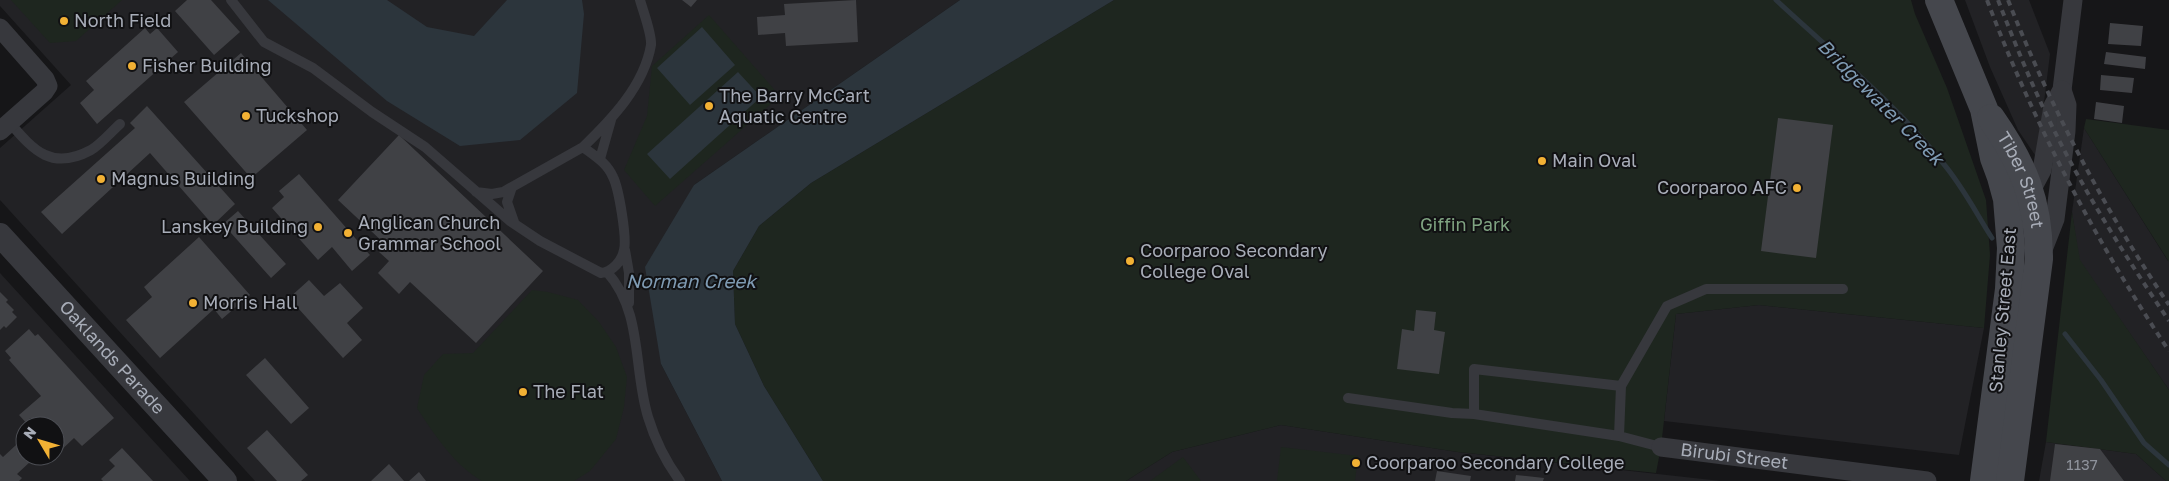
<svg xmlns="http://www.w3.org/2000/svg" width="2169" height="481" font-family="'Golos Text',sans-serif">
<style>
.built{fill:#222225;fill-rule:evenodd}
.green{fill:#1e261f}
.water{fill:#2c353c}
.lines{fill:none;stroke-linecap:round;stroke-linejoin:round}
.stream{stroke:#2c353c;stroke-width:5}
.building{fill:#404145}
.service{stroke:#37383d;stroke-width:10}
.minor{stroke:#37383d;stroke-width:19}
.tertiary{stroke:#37383d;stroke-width:24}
.secondary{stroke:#45474d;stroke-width:28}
.rail{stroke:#4a4c52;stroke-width:4;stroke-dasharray:6 5;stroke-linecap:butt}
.poi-dot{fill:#f2b134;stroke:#111113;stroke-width:2}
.labels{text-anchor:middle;stroke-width:4;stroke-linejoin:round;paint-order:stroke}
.number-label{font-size:15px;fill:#8e929b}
.poi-label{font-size:18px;fill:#a8adb8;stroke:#111113;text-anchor:start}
.street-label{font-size:18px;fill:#a8adb8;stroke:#111113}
.park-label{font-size:18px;fill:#7fa381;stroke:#111113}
.water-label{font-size:19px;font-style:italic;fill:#7f9bb3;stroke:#111113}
</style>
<rect width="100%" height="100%" fill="#161618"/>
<path class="built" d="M0,0H960L694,185L661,364L722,481H255L0,200V148L71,85L0,6Z
M1965,0H2029L2050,54L2037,158L2018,130L1990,67Z
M2084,128L2168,261L2169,259V390L2079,260L2072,212Z
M0,273L190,481H0ZM25,426H55V456H25Z
M1759,305L1984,328L1959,455L1664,421L1676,314Z
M1281,425L1458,452L1721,481H1126L1172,452Z
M2046,442L2136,454L2166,481H2039Z"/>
<path class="green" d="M11,0H122L76,41L50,43Z
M1114,0H1911L1915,14L1947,88L1986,200L1990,255L1984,328L1759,305L1676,314L1661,447L1656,473L1458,452L1281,425L1172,452L1126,481H823L764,386L735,324L733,271L759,226L811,183Z
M709,15L780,96L655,206L624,170L647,116L652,66Z
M2086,119L2169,130V262L2084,128Z
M2072,212L2080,260L2169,390V481H2166L2136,454L2046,442Z
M532,290L548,292L578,300L599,322L616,347L627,377L624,407L616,439L590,471L574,481H482C454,465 434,434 417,408L424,375L443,354L473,353Z
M1281,447L1358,456L1355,481H1277Z
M1183,457L1201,481H1150Z"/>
<path class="water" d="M268,0H387L427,27L474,36L507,0H582L584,14L577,93L520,140L460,146L387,101Z
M960,0H1114L811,183L759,226L733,271L735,324L764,386L823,481H722L661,364L645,267L694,185Z
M702,27L735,65L690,105L657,68Z
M738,72L761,97L670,179L647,154Z"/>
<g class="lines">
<path class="stream" d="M1776,0C1832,52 1894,102 1942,162C1962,185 1976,213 1992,238
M2065,334L2101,380L2144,443L2169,465"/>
</g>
<path class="building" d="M187,0H211L240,32L214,55L175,11Z
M682,0H697L691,7Z
M856,0L858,42L786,46L785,33L758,35L757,17L785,15L784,4Z
M2110,23L2143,26L2141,46L2108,44Z
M145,28L150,34L157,28L178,52L97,124L80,103L94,90L86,81Z
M2106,52L2146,57L2145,69L2104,64Z
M241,53L307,130L251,178L184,102Z
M2101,75L2134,78L2132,93L2100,90Z
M2096,102L2124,106L2122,123L2094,119Z
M147,106L235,204L213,225L150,153L62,234L41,212L135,128L130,123Z
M1778,118L1833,125L1816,258L1761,251Z
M399,135L543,271L476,343L410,282L399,294L378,273L389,261L379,252L386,245L338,200Z
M299,174L370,255L352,271L332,247L318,260L272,208L284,197L279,191Z
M238,211L286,264L271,278L223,224Z
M199,237L250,295L222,319L214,309L160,358L126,320L152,297L144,287Z
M309,280L324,296L340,283L363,308L347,323L362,340L343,358L289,298Z
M0,292L8,300L6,302L14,310L12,312L17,317L6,328L4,326L0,330Z
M1416,310L1436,312L1434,330L1445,332L1439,374L1397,369L1402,329L1414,331Z
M29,329L35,336L38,334L114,418L82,446L74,438L55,456V426H29L19,415L41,396L9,360L11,358L5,351Z
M265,358L309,408L291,424L246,375Z
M267,430L308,475L301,481H277L247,448Z
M2055,444L2100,449L2124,481H2050Z
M16,445L31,461L17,474L22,478L19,481H0V454L3,457Z
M122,448L153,481H103L101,479L115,466L109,460Z
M389,464L404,481H371Z
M1437,471L1471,476L1470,481H1435Z
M419,472L426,481H409Z
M1516,475L1544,478L1543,481H1515Z"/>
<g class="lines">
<path class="service" d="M231,0L264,42L313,68L372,112L425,147L510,221L540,241L601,273C612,272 622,261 624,250C627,238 619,189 613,177C607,163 595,156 583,147L503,192L492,194L476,192
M10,123C34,151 52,171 91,150C101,144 111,132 120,124
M583,147C611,120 644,86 651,45C652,34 643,11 640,0
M600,159L611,120
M512,187L507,202L514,222
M625,250L629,273V303
M607,272C643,312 633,368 648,417C655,440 666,462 680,481
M1621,386L1667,306L1706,289H1843
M1348,398L1452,413L1474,414L1619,436L1661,447
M1474,414V369L1621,386L1619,436"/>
<g class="minor">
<path d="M0,28L45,79L48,86L44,92L0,131"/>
<path d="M2026,200L2042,170L2053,106L2062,90L2073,0"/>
<path d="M2042,252L2055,219L2066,131L2067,105L2062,90"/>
<path id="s1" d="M1661,447L1927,481"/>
</g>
<path class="tertiary" id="s2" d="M0,235L225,481"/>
<g class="secondary">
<path d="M1939,0L1984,109L1994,158L2001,177L2007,199L2011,248L2009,289L1984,481"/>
<path id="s3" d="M1991,118C2024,165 2039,202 2039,259L2010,481"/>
</g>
<path class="rail" d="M1987,0C2034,124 2095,240 2169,351
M1998,0C2014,41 2031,83 2050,122C2084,192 2126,257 2169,321
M2008,0C2051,108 2104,209 2169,305"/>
</g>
<g class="poi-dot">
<circle cx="64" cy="21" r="5"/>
<circle cx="132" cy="66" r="5"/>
<circle cx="709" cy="106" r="5"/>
<circle cx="246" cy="116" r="5"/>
<circle cx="1542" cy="161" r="5"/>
<circle cx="101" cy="179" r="5"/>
<circle cx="1797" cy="188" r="5"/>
<circle cx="318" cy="227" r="5"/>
<circle cx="348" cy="233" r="5"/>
<circle cx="1130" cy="261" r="5"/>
<circle cx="193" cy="303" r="5"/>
<circle cx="523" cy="392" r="5"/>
<circle cx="1356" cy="463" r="5"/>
</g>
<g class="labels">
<g class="number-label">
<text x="2082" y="470">1137</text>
</g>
<g class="poi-label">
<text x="74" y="27">North Field</text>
<text x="142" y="72">Fisher Building</text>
<text x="719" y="102">The Barry McCart<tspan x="719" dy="21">Aquatic Centre</tspan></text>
<text x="256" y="122">Tuckshop</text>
<text x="1552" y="167">Main Oval</text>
<text x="111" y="185">Magnus Building</text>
<text x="1787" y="194" text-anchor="end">Coorparoo AFC</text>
<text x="358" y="229">Anglican Church<tspan x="358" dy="21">Grammar School</tspan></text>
<text x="308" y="233" text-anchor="end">Lanskey Building</text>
<text x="1140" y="257">Coorparoo Secondary<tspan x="1140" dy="21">College Oval</tspan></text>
<text x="203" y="309">Morris Hall</text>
<text x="533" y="398">The Flat</text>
<text x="1366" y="469">Coorparoo Secondary College</text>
</g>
<g class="street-label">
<text dy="6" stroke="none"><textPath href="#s3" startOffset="70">Tiber Street</textPath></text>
<text transform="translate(2003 310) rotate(-85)" y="6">Stanley Street East</text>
<text dy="6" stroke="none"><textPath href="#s2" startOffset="166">Oaklands Parade</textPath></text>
<text dy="6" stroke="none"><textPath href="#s1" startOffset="74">Birubi Street</textPath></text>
</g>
<g class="park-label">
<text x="1465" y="231">Giffin Park</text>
</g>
<g class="water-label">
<text transform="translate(1881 102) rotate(45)" y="7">Bridgewater Creek</text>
<text x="691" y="288">Norman Creek</text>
</g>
</g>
<g transform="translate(40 441) rotate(308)"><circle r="24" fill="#111113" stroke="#4d4f55"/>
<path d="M0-4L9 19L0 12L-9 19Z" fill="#f2b134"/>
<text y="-8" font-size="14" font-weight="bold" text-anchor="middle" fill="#a8adb8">N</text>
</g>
</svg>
